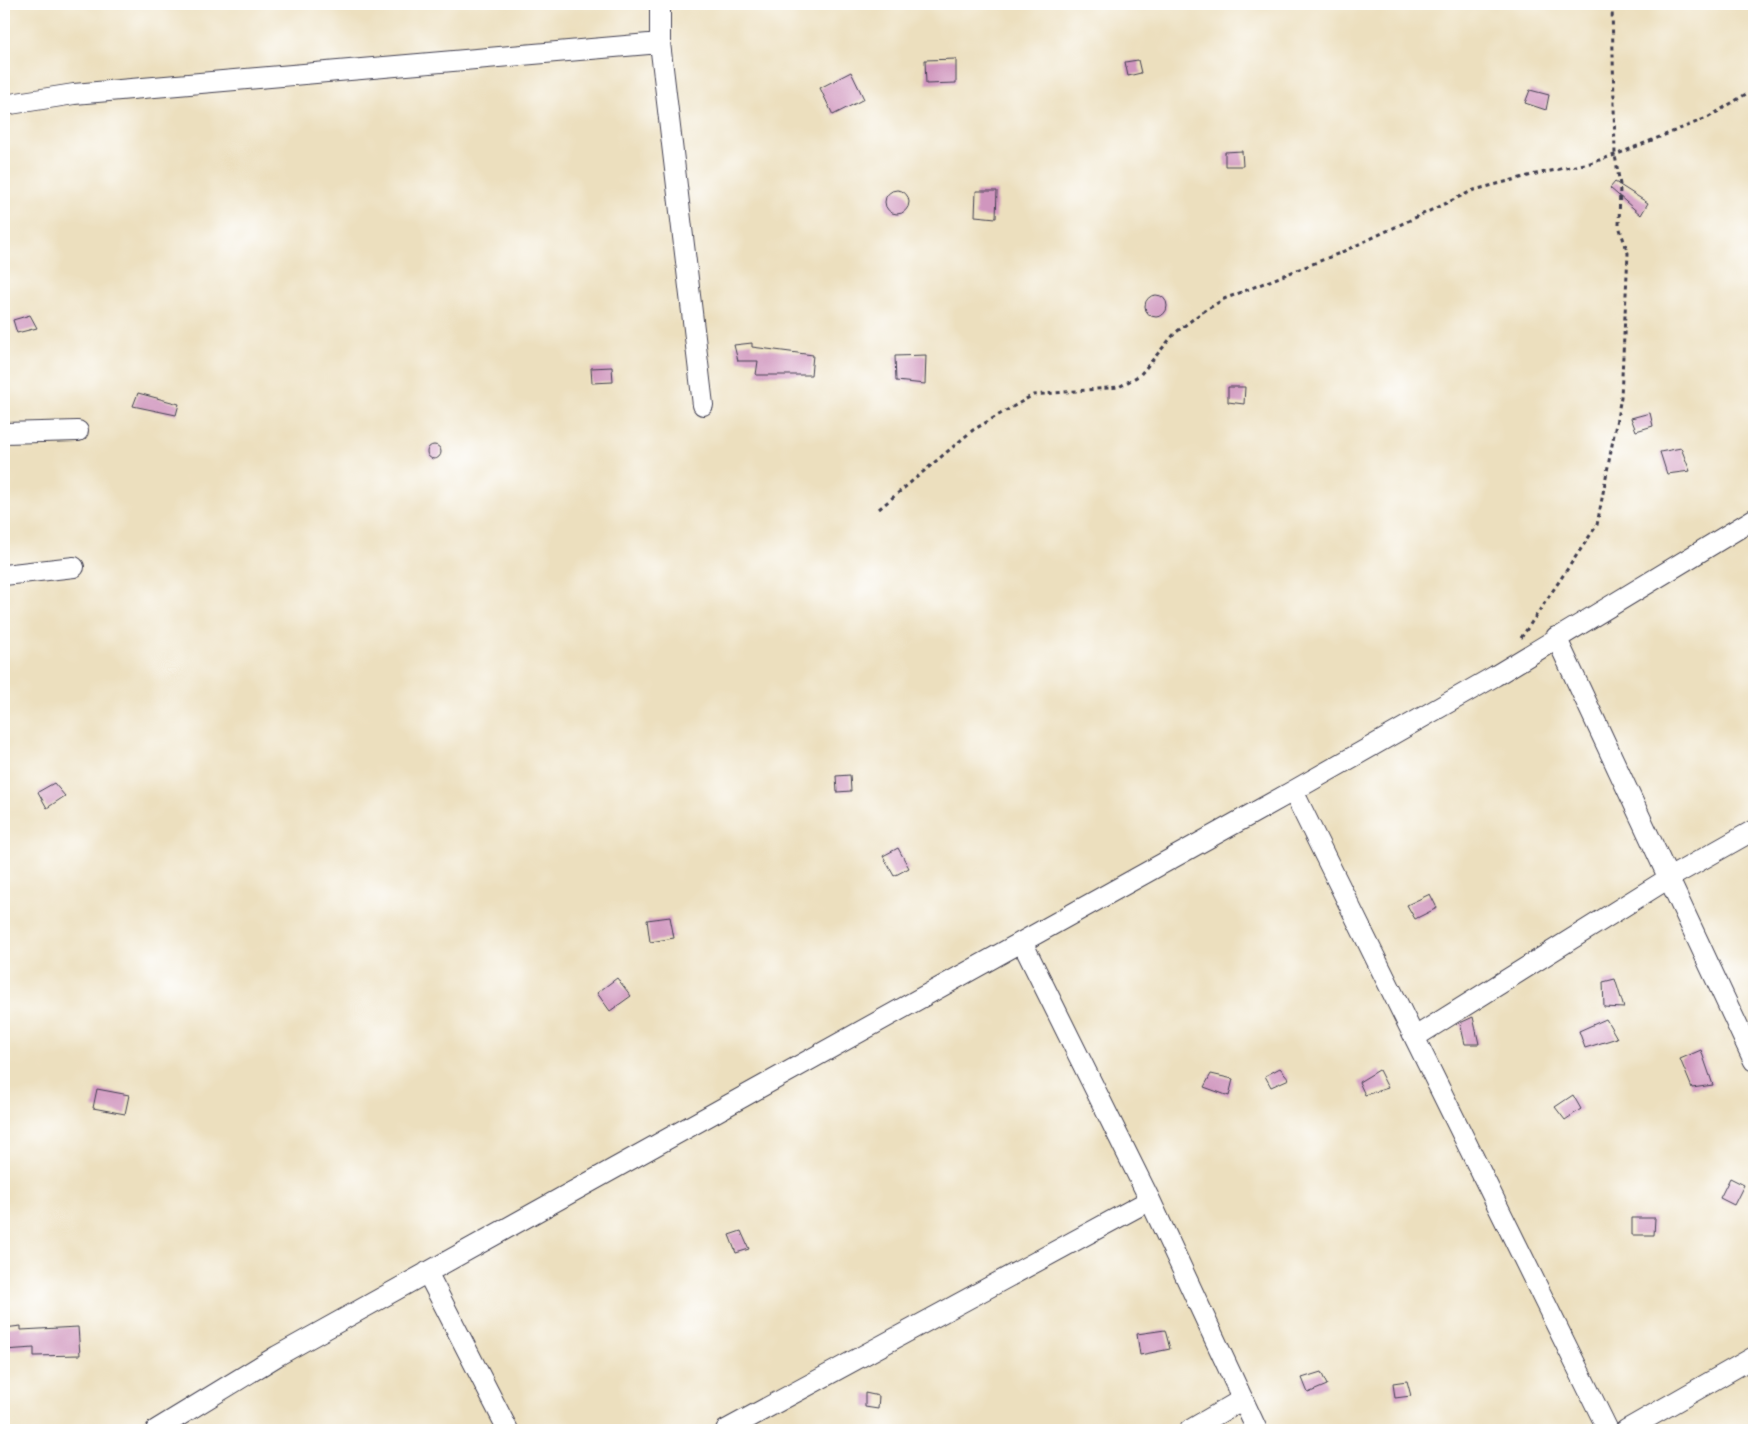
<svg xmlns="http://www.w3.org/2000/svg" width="1758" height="1434" font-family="'Libre Caslon Text',serif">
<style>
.building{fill:#d096be}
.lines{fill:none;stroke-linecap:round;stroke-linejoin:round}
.minor-casing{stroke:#403e4f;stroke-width:22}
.path{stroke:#403e4f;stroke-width:3;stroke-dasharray:4 4;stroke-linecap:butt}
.minor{stroke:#fff;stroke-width:20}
</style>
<rect width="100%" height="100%" fill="#fff"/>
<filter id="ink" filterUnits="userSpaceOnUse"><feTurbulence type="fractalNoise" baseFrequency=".02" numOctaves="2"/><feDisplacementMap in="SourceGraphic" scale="10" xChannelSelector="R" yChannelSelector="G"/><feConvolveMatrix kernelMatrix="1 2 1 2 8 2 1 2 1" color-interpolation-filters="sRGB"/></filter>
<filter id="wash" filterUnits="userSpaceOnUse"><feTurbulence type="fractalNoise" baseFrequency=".0096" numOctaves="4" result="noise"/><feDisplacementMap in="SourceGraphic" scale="20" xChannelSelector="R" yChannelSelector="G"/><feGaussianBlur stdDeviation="1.12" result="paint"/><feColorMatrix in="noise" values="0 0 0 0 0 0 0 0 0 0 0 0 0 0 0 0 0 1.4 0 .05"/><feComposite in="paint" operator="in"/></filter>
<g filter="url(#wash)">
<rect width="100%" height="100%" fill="#ecdfbe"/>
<g id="blocks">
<path class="building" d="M956,59V83L926,84L925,60Z
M1138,60L1141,73L1128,76L1125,62Z
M851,72L864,99L833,115L820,88Z
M1530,90L1549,95L1546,110L1525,103Z
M1242,151L1243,166H1225V152Z
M1615,182L1648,203L1641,215L1610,188Z
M885 202a12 12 0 1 1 24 0a12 12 0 1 1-24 0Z
M976,191H997L996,218L975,216Z
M1145 306a11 11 0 1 1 22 0a11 11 0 1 1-22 0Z
M30,315L37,328L17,333L13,320Z
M752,343V347L813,355L811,375H756L758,361H738L734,345Z
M926,355L925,384L896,381L895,356Z
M612,367L613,382L592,383L591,368Z
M1228,387H1245L1244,404L1228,402Z
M138,393L179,404L176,415L133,406Z
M1650,413L1653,426L1636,431L1631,418Z
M427 452a7 7 0 1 1 14 0a7 7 0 1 1-14 0Z
M1681,448L1690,471L1667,474L1660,452Z
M850,775L851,791L837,792L836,776Z
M54,783L65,796L47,808L38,792Z
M898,848L909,868L894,876L883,856Z
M1430,894L1437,908L1415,919L1407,905Z
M670,917L674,938L650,942L647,920Z
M617,978L631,996L610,1011L597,993Z
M1615,979L1624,1008L1604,1007L1603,982Z
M1473,1017L1479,1044H1465L1460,1023Z
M1606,1019L1617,1038L1585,1048L1579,1031Z
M1701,1050L1713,1085L1692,1088L1680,1059Z
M1280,1068L1289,1079L1271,1087L1265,1076Z
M1379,1070L1388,1088L1365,1095L1359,1082Z
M1211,1074L1233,1079L1229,1096L1204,1087Z
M97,1089L129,1095L125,1114L93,1108Z
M1573,1095L1581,1109L1565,1120L1555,1107Z
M1730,1178L1744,1185L1734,1205L1720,1198Z
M1632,1218H1655L1654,1235H1632Z
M741,1231L749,1249L736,1253L729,1235Z
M21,1326V1330L78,1327L80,1355L34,1356V1348L4,1350V1328Z
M1165,1330L1170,1349L1140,1355L1137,1334Z
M1321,1372L1327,1385L1308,1393L1302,1378Z
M1407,1381L1411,1396L1395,1398L1393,1383Z
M865,1393L879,1396L878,1409L865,1407Z"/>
</g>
</g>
<g filter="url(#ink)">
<use href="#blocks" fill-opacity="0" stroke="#403e4f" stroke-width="1"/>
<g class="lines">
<defs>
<path id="minor" d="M660,4V43L703,405
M4,105L74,94L660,43
M4,433L78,431
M4,575L74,567
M1556,637L1754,1061
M1293,791L1608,1430
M1022,942L1150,1200L1257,1430
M1415,1037L1669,878L1754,830
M427,1272L508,1430
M156,1430L277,1356L1293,791L1495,676L1754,519
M726,1430L1150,1200
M1190,1430L1243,1399
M1626,1430L1754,1357"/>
</defs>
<use href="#minor" class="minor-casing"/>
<path class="path" d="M879,509L973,430L1033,395L1119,387L1140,375L1175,333L1201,313L1224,299L1340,253L1474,190L1536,174L1590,163L1615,155L1709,117L1754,89
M1521,638L1597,525L1621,397L1628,253L1619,226L1620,185L1615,155L1612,4"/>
<use href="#minor" class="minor"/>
</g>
</g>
<rect width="1758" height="1434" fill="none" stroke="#fff" stroke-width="20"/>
</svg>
